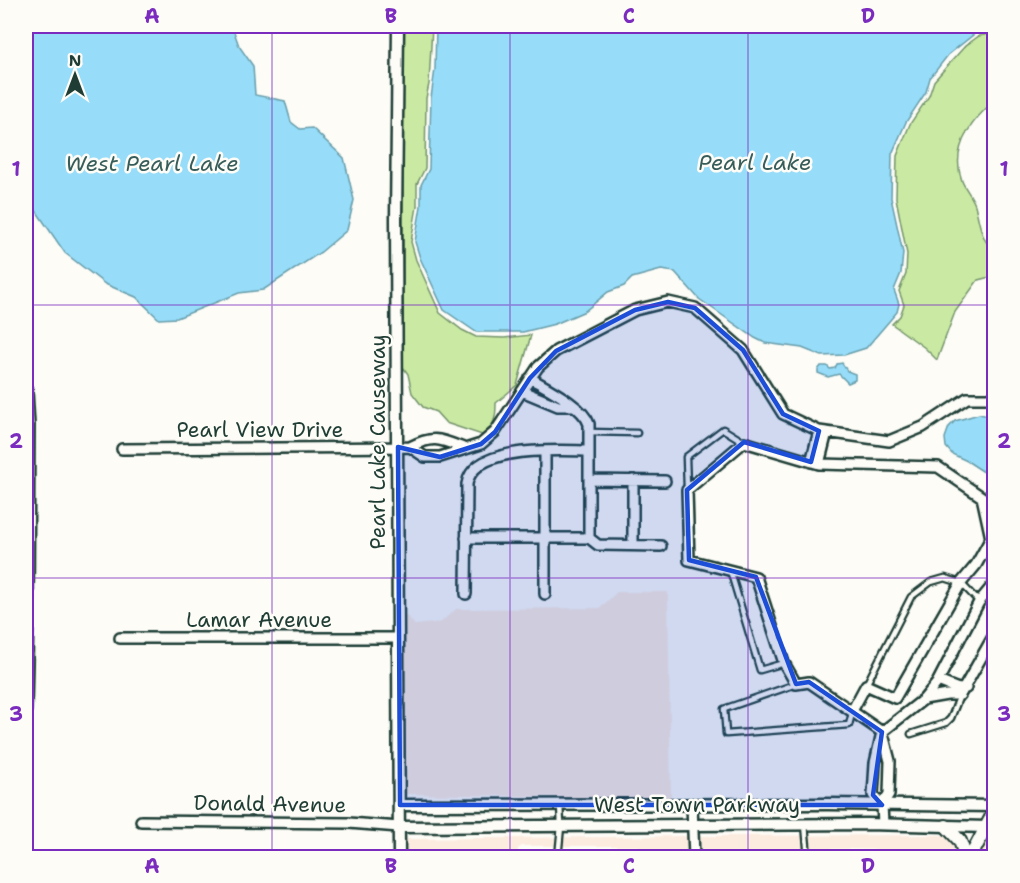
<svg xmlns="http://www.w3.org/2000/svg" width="1020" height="883" font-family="'Shantell Sans',sans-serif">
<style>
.built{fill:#fcece0}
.green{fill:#caeaa3;stroke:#74946c;stroke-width:1.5}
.water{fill:#97ddf9;stroke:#679daa;stroke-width:1.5}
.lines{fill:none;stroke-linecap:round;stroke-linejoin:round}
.service-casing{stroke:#1f3d34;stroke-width:9}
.minor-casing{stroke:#1f3d34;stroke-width:14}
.tertiary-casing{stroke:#1f3d34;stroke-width:15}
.secondary-casing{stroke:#1f3d34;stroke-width:16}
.service{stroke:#fdfcf7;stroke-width:4.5}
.minor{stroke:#fdfcf7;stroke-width:9}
.tertiary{stroke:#fdfcf7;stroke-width:10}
.secondary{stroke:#fdfcf7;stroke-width:12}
.marked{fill:#1d4ed8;fill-opacity:0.2;stroke:#1d4ed8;stroke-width:4.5;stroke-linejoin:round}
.grid{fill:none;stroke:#7b2cbf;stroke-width:1.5;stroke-opacity:0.55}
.labels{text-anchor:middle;stroke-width:5;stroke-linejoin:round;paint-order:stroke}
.street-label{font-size:21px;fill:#1f3d34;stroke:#fdfcf7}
.water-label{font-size:22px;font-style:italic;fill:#375d5b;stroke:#fdfcf7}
.neatline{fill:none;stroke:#7b2cbf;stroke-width:2}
.grid-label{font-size:20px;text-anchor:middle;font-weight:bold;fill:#7b2cbf}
</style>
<rect width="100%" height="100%" fill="#fdfcf7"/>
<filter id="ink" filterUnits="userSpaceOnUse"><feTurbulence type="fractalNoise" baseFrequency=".0167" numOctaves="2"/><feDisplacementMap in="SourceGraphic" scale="12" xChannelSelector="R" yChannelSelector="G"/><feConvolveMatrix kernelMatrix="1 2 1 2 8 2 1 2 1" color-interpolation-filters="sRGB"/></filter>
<g filter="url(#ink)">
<path class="built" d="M617,592H668L671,799L404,794L403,612L415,625L441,622L456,609L600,608Z
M947,835L956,845L960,857H916L920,851L845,849H824V857H699V836Z
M988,835H994V857L976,858Z
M689,836V857H641L640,848L637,846H522L518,849V857L404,858V839Z"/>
<path class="green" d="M403,26H432L429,84L426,98L425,168L417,184V206L411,242L416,260L440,313L462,330L476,337L504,338L531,335L517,385L496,403C496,418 495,425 482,435L446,423L436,412L423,407L412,393L408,374L403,367Z
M994,33V101C971,121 950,149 962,181C965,189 972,196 975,205C979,221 981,241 994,251V276L978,280L955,312L937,360L925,348L892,324L900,316L904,305L899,291L906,274L907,254L896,198L897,156L910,124L929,96L934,81L965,46L979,36Z"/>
<path class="water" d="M26,26H232L239,46L253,66L255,95L285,101L291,122L300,129L312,128L344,158L354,200L347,230L321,252L263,290L239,293L177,318L159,319L136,297L105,284L65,253L26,196Z
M436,26H994V28L977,32L948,55L930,78L926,92L906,122L892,154L891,198L903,253L901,273L894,290L899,304L897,312L866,348L844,355L822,356L802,348L765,343L755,338L699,299L675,272L661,270L632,278L624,286L608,292L585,311L555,324L523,332H476L444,310L420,258L415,242L421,206V185L429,169L431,98L435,69Z
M842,363L847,371L855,374V380L848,383L839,374L828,377L818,373V370L821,366H827L830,369L835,368L837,364Z
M979,414L994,417V482L993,478L967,461L952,454L946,447L945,438L949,427L955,421Z"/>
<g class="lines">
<defs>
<path id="service" d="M589,432L637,433
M687,488L686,457L723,429L744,442
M730,570L760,670L784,663
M796,684L724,709L726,734L849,725L852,713
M866,685L911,597L931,582L945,578L961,583L979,602
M911,734L946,723L951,718L960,695
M805,824L808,858
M558,858L561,826L560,804"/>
<path id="minor" d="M530,378C547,388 583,406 589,424V538
M26,388L27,390L29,425L28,619L26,710
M522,391L558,406H572
M410,447L425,457H440L481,444L495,432L538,367L556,351L635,310L668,302L695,308L743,350L783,414L819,431L889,441L923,427L967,398H994
M122,449L410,447C433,435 440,439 463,448
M545,451V594
M811,462L819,431
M819,464L827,432
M589,480L665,481
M633,480V545
M466,538H589L598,545L661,546
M466,594L467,484C473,444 560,451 589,451
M120,638H398
M938,681L958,689L966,688
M924,699L947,695H960L994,635
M852,711L866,685L895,698L961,583L976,565L991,538L982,497L938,467L819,464L744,442L687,490L689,560L756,577L784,663L796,684L809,682L882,732
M883,734L890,761L889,794L882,805L883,824
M692,805L694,858
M882,805L873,795L875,763L882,732L924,699L937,683L979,602L994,584
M141,821L349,823L399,827"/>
<path id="tertiary" d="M398,26L396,219L399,858
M400,805L828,804L994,806
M399,827L867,824L987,827"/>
<path id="secondary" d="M946,826L960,841L966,858
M970,858L994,812"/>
</defs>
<use href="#service" class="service-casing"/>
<use href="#minor" class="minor-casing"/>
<use href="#tertiary" class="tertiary-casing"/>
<use href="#secondary" class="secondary-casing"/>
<use href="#service" class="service"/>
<use href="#minor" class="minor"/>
<use href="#tertiary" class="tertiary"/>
<use href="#secondary" class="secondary"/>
</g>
</g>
<path class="marked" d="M668,302L695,308L743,350L783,414L819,431L811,462L744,442L687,490L689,560L756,577L796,684L809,682L882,732L873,795L882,805H400L398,447L440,457L481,444L495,432L530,378L556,351L635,310Z"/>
<path class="grid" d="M272,26V858M510,26V858M748,26V858M26,305H994M26,578H994"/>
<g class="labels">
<g class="street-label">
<text x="260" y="437">Pearl View Drive</text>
<text transform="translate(378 442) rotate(-90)" y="7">Pearl Lake Causeway</text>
<text x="259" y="627">Lamar Avenue</text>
<text transform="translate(270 804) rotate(1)" y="7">Donald Avenue</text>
<text x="697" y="812">West Town Parkway</text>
</g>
<g class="water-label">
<text x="755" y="170">Pearl Lake</text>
<text x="152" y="171">West Pearl Lake</text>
</g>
</g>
<rect width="1020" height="883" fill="none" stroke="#fdfcf7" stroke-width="66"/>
<g transform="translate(75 75)" stroke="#fdfcf7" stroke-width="4.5" paint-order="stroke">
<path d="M0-4.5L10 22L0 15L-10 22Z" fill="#1f3d34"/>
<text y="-9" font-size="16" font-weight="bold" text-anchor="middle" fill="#1f3d34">N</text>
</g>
<rect x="33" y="33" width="954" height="817" class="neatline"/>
<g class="grid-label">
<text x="152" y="23">A</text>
<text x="391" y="23">B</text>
<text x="629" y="23">C</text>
<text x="868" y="23">D</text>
<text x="16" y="176">1</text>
<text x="1004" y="176">1</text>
<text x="16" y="448">2</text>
<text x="1004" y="448">2</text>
<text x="16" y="721">3</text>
<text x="1004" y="721">3</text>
<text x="152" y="873">A</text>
<text x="391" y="873">B</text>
<text x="629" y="873">C</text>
<text x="868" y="873">D</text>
</g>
</svg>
